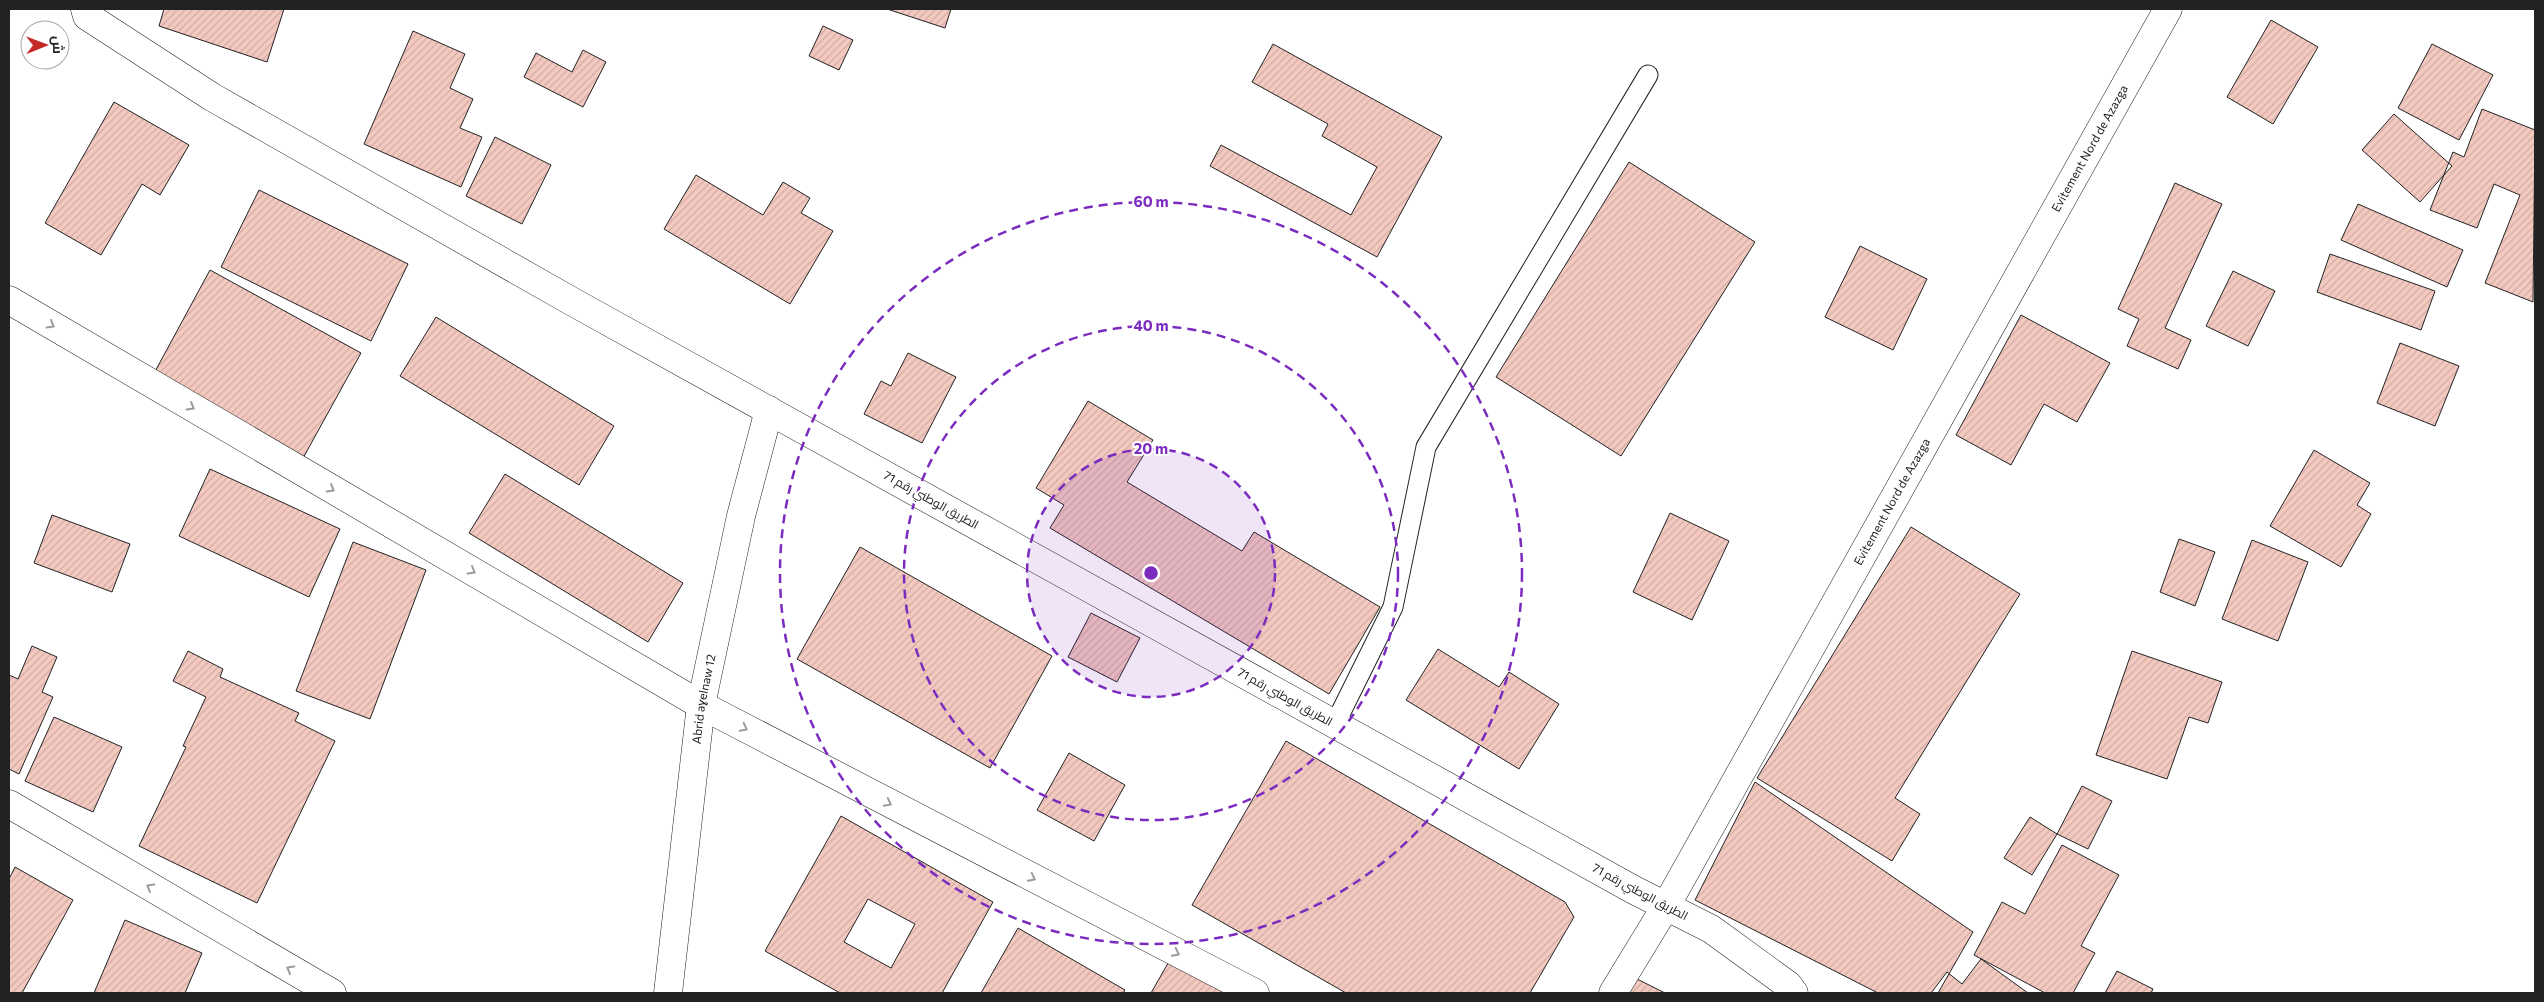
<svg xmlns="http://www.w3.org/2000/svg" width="2544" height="1002" font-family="Commissioner,Cairo,sans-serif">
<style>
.building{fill:url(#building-hatch);stroke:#222;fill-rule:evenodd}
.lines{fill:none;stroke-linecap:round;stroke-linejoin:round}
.lane-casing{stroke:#222;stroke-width:21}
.street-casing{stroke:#222;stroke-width:29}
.primary-casing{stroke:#222;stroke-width:29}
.lane{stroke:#fff;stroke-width:19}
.street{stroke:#fff;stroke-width:28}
.primary{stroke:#fff;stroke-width:28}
.oneway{stroke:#9c9c9c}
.ring{fill:none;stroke:#7b2cbf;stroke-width:2.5;stroke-dasharray:9 6}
.labels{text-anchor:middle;stroke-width:4;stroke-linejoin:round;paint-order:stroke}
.street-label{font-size:12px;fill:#222;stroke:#fff}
.centre{fill:#7b2cbf;stroke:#fff;stroke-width:2.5}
.ring-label{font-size:15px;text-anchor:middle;font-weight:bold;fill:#7b2cbf;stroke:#fff;stroke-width:4;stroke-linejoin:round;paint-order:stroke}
</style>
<defs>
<pattern id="building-hatch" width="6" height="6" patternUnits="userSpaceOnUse" patternTransform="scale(1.25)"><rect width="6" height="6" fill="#f3c9c0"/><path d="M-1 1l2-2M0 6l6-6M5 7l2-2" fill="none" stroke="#d0aca5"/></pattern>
</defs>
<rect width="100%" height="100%" fill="#fff"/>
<path class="building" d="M164,9H284L267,62L159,26Z
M887,9H951L945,28Z
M2271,20L2318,47L2273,124L2227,97Z
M823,26L853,40L839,70L809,56Z
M413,31L465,54L450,88L473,99L460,128L482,137L461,187L364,144Z
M1273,44L1442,137L1377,257L1210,166L1221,145L1351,215L1377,167L1322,136L1328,124L1252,82Z
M2432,44L2493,75L2459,140L2398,108Z
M583,50L606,62L583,107L524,77L536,53L572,72Z
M114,102L189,145L160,195L142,184L101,255L45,223Z
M2482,109L2535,130L2533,302L2485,283L2520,195L2494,184L2477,228L2430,210L2453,152L2464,157Z
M2394,114L2452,166L2420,202L2362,150Z
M495,137L551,165L522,224L466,196Z
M1629,162L1755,242L1621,456L1496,377Z
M696,175L763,215L783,182L810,198L801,213L833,231L790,304L664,229Z
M2175,183L2222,204L2165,328L2191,340L2178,369L2127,346L2139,319L2118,309Z
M259,190L408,264L371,341L221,267Z
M2358,204L2463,250L2447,287L2341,240Z
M1860,246L1927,279L1893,350L1825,317Z
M2330,254L2435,291L2421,330L2317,292Z
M210,270L361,353L302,460L152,377Z
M2233,271L2275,291L2248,346L2206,326Z
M2021,315L2110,363L2077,422L2044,404L2011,465L1956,435Z
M436,317L614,426L579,485L400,376Z
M2400,343L2459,366L2435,426L2377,403Z
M908,353L956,377L922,443L864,414L881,381L891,386Z
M1088,401L1153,440L1127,482L1242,551L1254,532L1380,607L1329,694L1050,528L1064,505L1036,488Z
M2314,450L2370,483L2357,505L2371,514L2341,567L2270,526Z
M210,469L340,529L309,597L179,536Z
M505,474L683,583L648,642L469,533Z
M1670,513L1729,541L1692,620L1633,592Z
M52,515L130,544L112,592L34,563Z
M1911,527L2020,594L1895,798L1920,814L1892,861L1757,778Z
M2179,539L2215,552L2195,606L2160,592Z
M2252,540L2308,562L2278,641L2222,619Z
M353,542L426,570L370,719L296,691Z
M860,547L1052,656L990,768L797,659Z
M1091,613L1140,638L1117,682L1068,657Z
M32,646L57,657L42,692L53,697L19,774L9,769V675L18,679Z
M1438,649L1499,687L1509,672L1559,704L1519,769L1406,700Z
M188,651L223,669L220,677L299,713L295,721L335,741L257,903L139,846L186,747L183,746L206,697L173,681Z
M2132,651L2222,682L2208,723L2189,717L2167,779L2096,755Z
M54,717L122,747L93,812L25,781Z
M1286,741L1565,902L1574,917L1530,993H1346L1192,905Z
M1069,753L1125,785L1094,841L1037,810Z
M1755,782L1973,932L1938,993H1878L1695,900Z
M2082,786L2112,801L2088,849L2057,834Z
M841,816L993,902L942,993H840L765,951ZM868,899L915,924L891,968L844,942Z
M2030,817L2057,834L2032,875L2004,858Z
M2062,845L2119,875L2081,946L2095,953L2073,993H2045L1974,955L2002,902L2025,914Z
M15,867L73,900L22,993H9V879Z
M125,920L202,953L185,993H94Z
M1018,928L1125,990L1123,993H981Z
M1171,958L1231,993H1151Z
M1981,959L2028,993H1931L1947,972L1962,984Z
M2117,971L2153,989L2151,993H2105Z
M1627,974L1665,993H1617Z"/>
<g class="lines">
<defs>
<path id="lane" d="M1335,724L1393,607L1426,447L1648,75"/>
<path id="street" d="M9,300L701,705L1255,993
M9,804L332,993"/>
<g id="primary">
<path d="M85,9L87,16L212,97L573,302L1634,890L1711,929L1788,985L1794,993"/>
<path id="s1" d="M668,993L701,705L741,516L769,410"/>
<path id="s2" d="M1613,993L1666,906L2168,9"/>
</g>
</defs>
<use href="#lane" class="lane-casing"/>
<use href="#street" class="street-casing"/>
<use href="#primary" class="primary-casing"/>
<use href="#lane" class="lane"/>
<use href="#street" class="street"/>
<use href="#primary" class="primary"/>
</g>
<defs><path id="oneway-chevron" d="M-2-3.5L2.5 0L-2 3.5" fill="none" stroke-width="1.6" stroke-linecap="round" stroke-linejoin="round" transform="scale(1.25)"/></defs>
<g class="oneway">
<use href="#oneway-chevron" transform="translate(51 325) rotate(30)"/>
<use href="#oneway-chevron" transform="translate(191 407) rotate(30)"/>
<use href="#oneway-chevron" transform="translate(331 489) rotate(30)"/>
<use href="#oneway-chevron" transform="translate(472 571) rotate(30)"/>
<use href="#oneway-chevron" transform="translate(744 728) rotate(27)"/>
<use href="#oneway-chevron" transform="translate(888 803) rotate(27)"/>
<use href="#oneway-chevron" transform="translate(1032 878) rotate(27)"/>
<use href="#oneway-chevron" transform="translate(150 887) rotate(-150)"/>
<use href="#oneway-chevron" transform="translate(1176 953) rotate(27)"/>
<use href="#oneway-chevron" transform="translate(290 969) rotate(-150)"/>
</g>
<circle cx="1151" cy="573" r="124" fill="#7b2cbf" fill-opacity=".12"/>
<g class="ring">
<circle cx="1151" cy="573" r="124"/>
<circle cx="1151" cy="573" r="247"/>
<circle cx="1151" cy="573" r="371"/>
</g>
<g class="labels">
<g class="street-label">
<text dy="4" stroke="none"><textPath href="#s2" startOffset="970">Evitement Nord de Azazga</textPath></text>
<text transform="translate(931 500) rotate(29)" y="4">الطريق الوطني رقم 71</text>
<text dy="4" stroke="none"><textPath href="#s2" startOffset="565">Evitement Nord de Azazga</textPath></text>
<text transform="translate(1285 697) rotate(29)" y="4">الطريق الوطني رقم 71</text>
<text dy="4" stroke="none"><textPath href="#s1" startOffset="296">Abrid aɣelnaw 12</textPath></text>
<text transform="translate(1640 892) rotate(28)" y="4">الطريق الوطني رقم 71</text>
</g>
</g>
<circle cx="1151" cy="573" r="8" class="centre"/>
<g class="ring-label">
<text x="1151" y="207">60 m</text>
<text x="1151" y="331">40 m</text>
<text x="1151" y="454">20 m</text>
</g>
<rect width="2544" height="1002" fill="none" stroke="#222222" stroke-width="20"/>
<g transform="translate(45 45) rotate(89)"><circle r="24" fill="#ffffff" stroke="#a7a7a7"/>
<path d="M0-4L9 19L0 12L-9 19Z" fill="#c62828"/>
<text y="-8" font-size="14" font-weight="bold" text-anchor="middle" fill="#222222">ش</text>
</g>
</svg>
